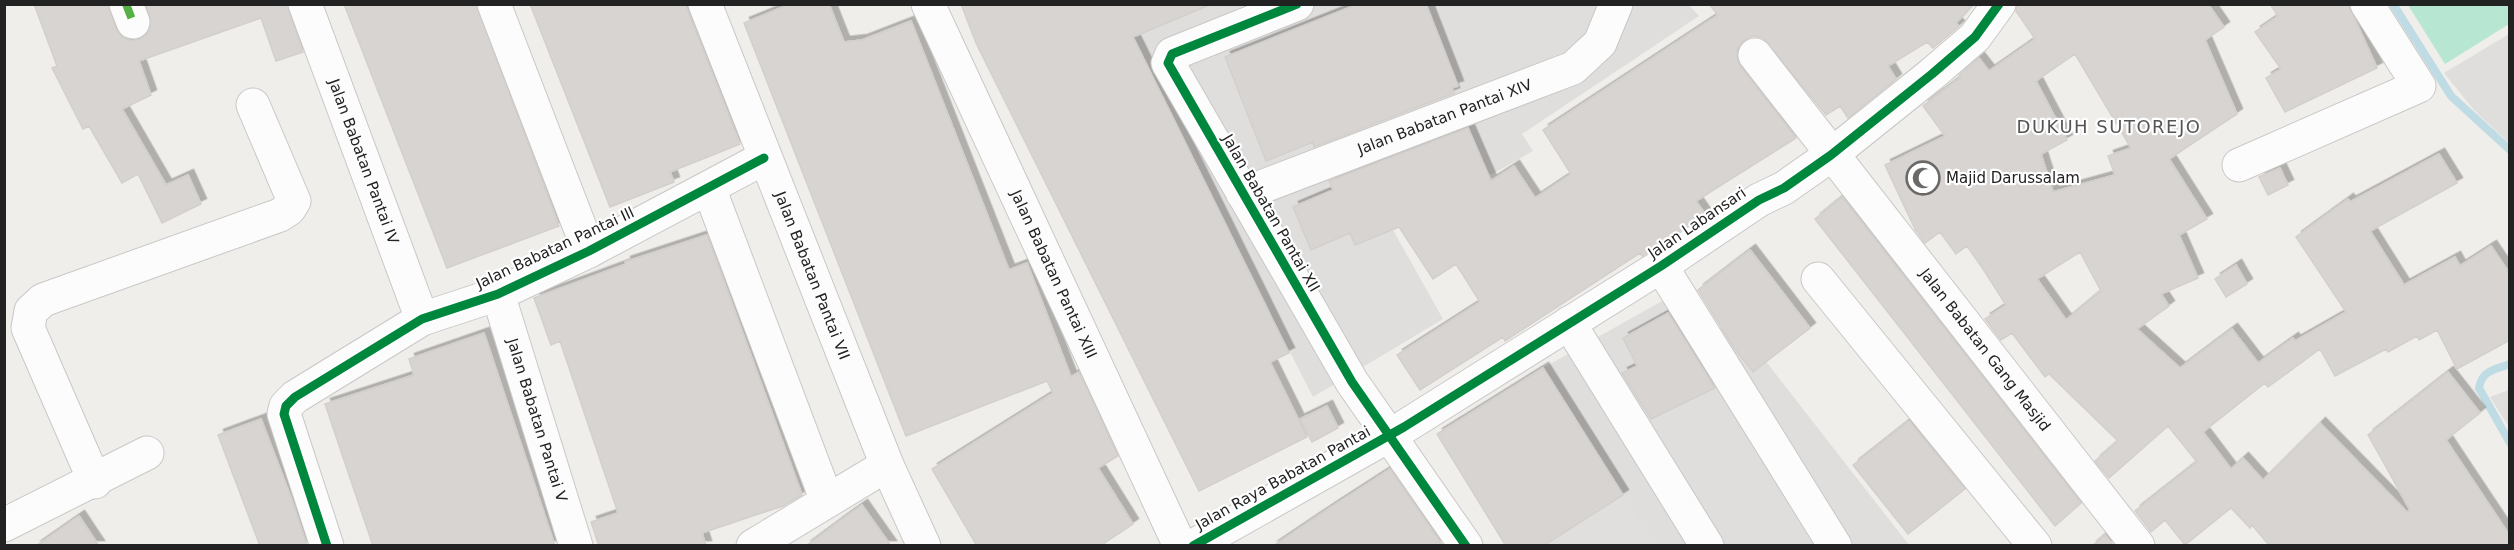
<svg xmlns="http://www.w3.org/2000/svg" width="2514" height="550" font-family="'DejaVu Sans',sans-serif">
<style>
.residential{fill:#dfdedc}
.pitch{fill:#b7e6d2}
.parking{fill:#e0dfde}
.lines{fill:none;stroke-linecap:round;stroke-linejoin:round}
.stream{stroke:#bfdbe3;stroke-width:8}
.building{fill:#d7d4d2;stroke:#d3d0cc;stroke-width:1.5;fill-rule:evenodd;filter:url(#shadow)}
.minor-casing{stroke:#c9c8c7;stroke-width:35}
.minor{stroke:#fdfcfc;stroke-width:33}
.quiet{stroke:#55b145;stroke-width:8;stroke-dasharray:15 8;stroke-linecap:butt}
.cycleway-casing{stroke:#fff;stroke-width:13}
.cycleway{stroke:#00873e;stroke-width:9}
.labels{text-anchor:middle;stroke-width:4.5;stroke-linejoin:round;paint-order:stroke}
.street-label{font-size:15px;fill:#222;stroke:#fff}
.poi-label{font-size:15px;fill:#222;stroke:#fff;text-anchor:start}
.quarter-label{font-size:18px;letter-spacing:1.5px;fill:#555;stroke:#fff}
</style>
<defs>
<filter id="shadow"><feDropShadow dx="5.5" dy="-5.5" stdDeviation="0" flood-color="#0004"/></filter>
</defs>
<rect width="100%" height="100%" fill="#f0eeeb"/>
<path class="residential" d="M1032,4H1688L1699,16L1522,134L1533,151L1393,230L1443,319L1313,397L1290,352L1210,394Z
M2509,34V143L2474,110L2444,73Z
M1685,288L1718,331L1732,318L1909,545H1644L1536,372Z
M2509,390H2510L2509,427L2490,397Z"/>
<path class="pitch" d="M2408,5H2509V24L2445,64Z"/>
<path class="parking" d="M1623,495L1654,545L1543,546Z"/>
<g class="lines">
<path class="stream" d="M2393,4L2451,96L2510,150
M2510,364C2494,370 2482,370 2479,388L2510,443"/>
</g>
<path class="building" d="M34,4H108L116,29L122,37L131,41L140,39L148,33L151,25L146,4H287L303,52L276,61L261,18L139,61L151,95L122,109L166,185L188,175L201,204L162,223L138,174L122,183L89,126L83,129L52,68L57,66Z
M344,4H476L559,226L447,268Z
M530,4H685L740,144L670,172L674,182L610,207Z
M790,4H829L844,42L862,40L911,21L1009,270L1027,263L1071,377L1079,372L1118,456L1098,468L1133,524L1100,546H977L932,469L1053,393L1047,381L906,436L744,23Z
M961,4H1212L1133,37L1289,353L1270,362L1307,437L1199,491L976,43Z
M1358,4H1426L1458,86L1452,88L1454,93L1314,147L1313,142L1266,161L1225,57Z
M1709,4H1973L1956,23L1959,26L1933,48L1927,42L1888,66L1896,79L1848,118L1840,106L1826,115L1763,38L1753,36L1744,40L1737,49V58L1740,66L1796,138L1696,201L1705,214L1642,256L1640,253L1505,341L1503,337L1420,390L1397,355L1480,302L1456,264L1433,279L1399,227L1355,245L1350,233L1311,250L1293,207L1333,190L1329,181L1468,128L1491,181L1514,166L1535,198L1571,174L1543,130L1718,15Z
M2017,4H2208L2224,27L2205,40L2237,114L2169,159L2207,219L2179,235L2198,278L2161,294L2169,306L2137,329L2180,368L2232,329L2258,363L2293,338L2295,341L2346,312L2296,237L2348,199L2350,202L2439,154L2457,183L2370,231L2404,285L2455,257L2460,266L2491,246L2510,274V340L2457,369L2437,330L2419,340L2417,336L2388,352L2386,349L2335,376L2320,349L2268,387L2265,383L2203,432L2231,469L2243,458L2263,480L2320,423L2407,512L2410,510L2368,435L2448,372L2480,413L2446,440L2510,536V546L2269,545L2252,525L2250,528L2231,508L2185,545L2165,520L2151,532L2135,511L2197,462L2168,426L2109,478L2095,461L2118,441L2049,374L2045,377L2012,333L2001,340L1985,319L2006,305L1983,269L1967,246L1956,254L1940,232L1925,243L1915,229L1885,165L1945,136L1923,106L1961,77L1959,75L1979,58L1989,71L2035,39L2016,11ZM2075,54L2131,148L2108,156L2115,175L2053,192L2041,154L2067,140L2036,81ZM2080,252L2101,291L2066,320L2037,279Z
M2270,4H2348L2377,68L2285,112L2266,78L2281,69L2255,32L2278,16Z
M2280,168L2288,185L2268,195L2259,177Z
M1842,197L2081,503L2055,526L1815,219Z
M707,235L802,495L783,506L702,533L706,546H599L591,522L618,513L560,341L551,345L534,298L626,264L625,262Z
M1750,250L1810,328L1753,372L1734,348L1698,290Z
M2236,265L2247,284L2226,297L2215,279Z
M1668,313L1715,388L1651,419L1622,373L1637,366L1623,338Z
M484,333L555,546H373L325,404L414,375L409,359Z
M1543,368L1623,495L1543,546H1506L1437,434Z
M1327,406L1338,428L1312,442L1300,419Z
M261,419L292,500L307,546H260L218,435Z
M1909,421L1965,489L1908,534L1853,465Z
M1390,469L1443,546H1273L1334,505Z
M862,505L891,546H806L845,517Z
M79,516L99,546H36Z
M2105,535L2114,546H2092Z"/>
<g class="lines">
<defs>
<g id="minor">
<path d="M126,4L133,22"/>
<path id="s1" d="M305,4L422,319"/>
<path d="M494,4L589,251"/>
<path id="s2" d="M705,4L887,465L924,546"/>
<path id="s3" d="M928,4L1180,546"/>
<path d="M1297,4L1172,54L1168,63L1352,382L1466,546"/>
<path id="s4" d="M1755,55L2138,546"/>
<path d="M2239,165L2419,86L2367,4"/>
<path d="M709,188L827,501"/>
<path id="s5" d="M1243,194L1573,68L1600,43L1616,4"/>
<path d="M1661,266L1835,546"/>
<path d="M1818,279L2035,546"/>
<path id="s6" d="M498,294L576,546"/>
<path d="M1569,323L1707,546"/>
<path d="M95,482L28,328L31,311L43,300L280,215L289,209L294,201L253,105"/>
<path d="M4,525L147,453"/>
<path d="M327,546L284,414L286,406L295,397L422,319L498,294L589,251L764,158"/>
<path d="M753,546L887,465"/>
<path d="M1193,546L1404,427L1661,266L1759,200L1784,188L1831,155L1932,74L1975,37L1999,4"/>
</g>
</defs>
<use href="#minor" class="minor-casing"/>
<use href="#minor" class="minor"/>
<path class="quiet" d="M126,4L133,22"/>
<defs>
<path id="cycleway" d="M1297,4L1172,54L1168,63L1352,382L1466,546
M327,546L284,414L286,406L295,397L422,319L498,294L589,251L764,158
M1193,546L1404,427L1661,266L1759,200L1784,188L1831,155L1932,74L1975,37L1999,4"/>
</defs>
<use href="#cycleway" class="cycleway-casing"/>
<use href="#cycleway" class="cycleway"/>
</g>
<defs>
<symbol id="mosque-ring" viewBox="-11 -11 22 22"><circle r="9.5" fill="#fff" stroke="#6a6968" stroke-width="1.5"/><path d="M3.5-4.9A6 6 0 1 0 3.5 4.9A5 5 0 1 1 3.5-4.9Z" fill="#6a6968"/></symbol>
</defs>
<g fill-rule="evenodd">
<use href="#mosque-ring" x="1904" y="159" width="38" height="38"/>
</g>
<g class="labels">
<g class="street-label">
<text dy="5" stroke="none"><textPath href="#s5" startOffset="216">Jalan Babatan Pantai XIV</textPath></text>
<text dy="5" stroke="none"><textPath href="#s1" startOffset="168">Jalan Babatan Pantai IV</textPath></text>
<text transform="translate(1271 213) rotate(60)" y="5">Jalan Babatan Pantai XII</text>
<text transform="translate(1697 223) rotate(-34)" y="5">Jalan Labansari</text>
<text transform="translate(555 248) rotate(-25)" y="5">Jalan Babatan Pantai Ill</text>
<text dy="5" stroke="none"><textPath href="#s3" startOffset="298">Jalan Babatan Pantai XIII</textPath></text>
<text dy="5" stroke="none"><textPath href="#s2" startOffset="292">Jalan Babatan Pantai VII</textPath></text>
<text dy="5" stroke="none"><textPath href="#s4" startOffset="374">Jalan Babatan Gang Masjid</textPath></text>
<text dy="5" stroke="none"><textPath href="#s6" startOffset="132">Jalan Babatan Pantai V</textPath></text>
<text transform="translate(1283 478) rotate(-29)" y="5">Jalan Raya Babatan Pantai</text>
</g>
<g class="poi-label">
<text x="1946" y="183">Majid Darussalam</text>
</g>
<g class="quarter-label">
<text x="2109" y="133">DUKUH SUTOREJO</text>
</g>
</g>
<rect width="2514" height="550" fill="none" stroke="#222222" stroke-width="12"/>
</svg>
